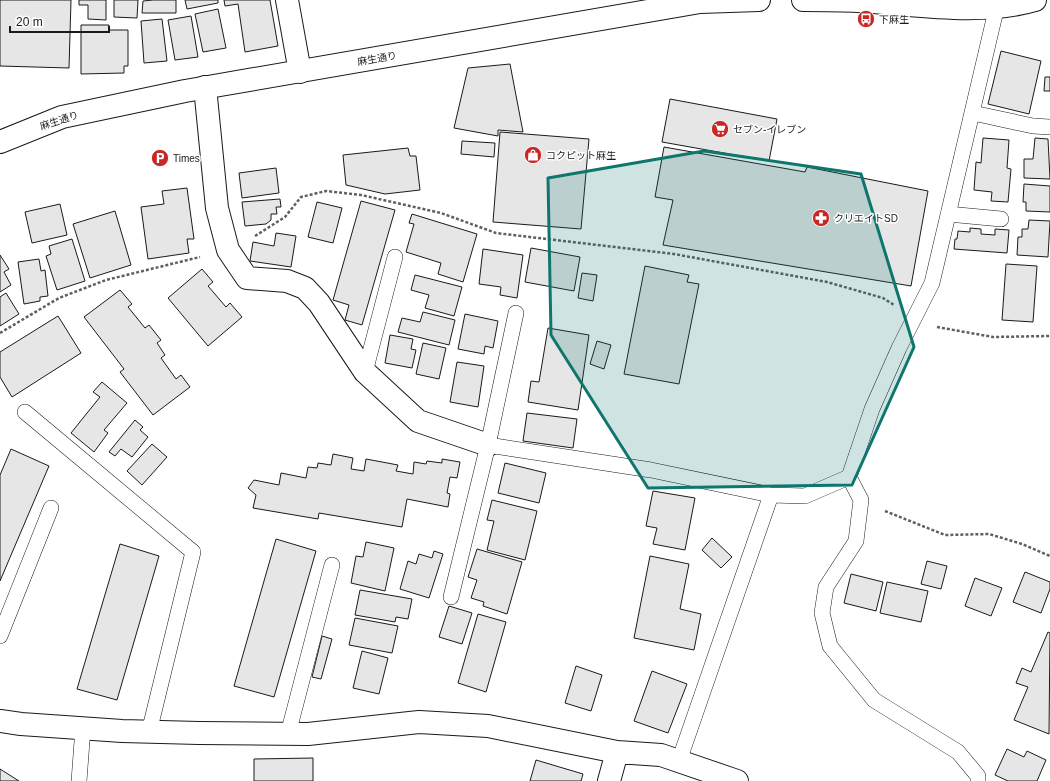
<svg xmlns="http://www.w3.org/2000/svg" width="1050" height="781" font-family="Helvetica,'Noto Sans JP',sans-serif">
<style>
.building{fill:#e6e6e6;stroke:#1a1a1a}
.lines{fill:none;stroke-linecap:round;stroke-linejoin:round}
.lane-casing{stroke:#1a1a1a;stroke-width:16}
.street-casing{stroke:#1a1a1a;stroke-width:24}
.primary-casing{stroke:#1a1a1a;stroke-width:24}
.path{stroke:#5f5f5f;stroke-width:2.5;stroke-dasharray:3 2;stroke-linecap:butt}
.lane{stroke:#fff;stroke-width:15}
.street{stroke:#fff;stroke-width:22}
.primary{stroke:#fff;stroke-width:22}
.marked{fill:#0f766e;fill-opacity:0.2;stroke:#0f766e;stroke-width:3;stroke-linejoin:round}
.labels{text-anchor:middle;stroke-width:3;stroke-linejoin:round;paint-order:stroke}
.poi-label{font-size:10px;fill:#1a1a1a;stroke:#fff;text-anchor:start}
.street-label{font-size:10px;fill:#1a1a1a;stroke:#fff}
</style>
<rect width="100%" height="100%" fill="#fff"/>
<path class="building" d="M0,0H71L69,68L0,66Z
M79,0H106V20L88,19V5H79Z
M114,0H138L137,18L114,17Z
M153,0H176V13H142L143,1Z
M185,0H218V3L187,9Z
M224,0H270L278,46L245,52L238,4L225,6Z
M218,9L226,48L203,52L195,14Z
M191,16L198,57L175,60L168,20Z
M162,19L167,61L144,63L141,21Z
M81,25H109V30H128V66H124V73L81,74Z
M1001,51L1041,61L1029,114L988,104Z
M510,64L523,132L498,130V136L454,128L468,68Z
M1045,77H1050V91H1044Z
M670,99L777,119L769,161L662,142Z
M500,132L589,139L581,229L493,222Z
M983,138L1009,140L1007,168L1011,169L1008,202L991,201L992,192L974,190L976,162L981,163Z
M1035,138L1048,139L1050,179L1024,178V159H1033Z
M462,141L495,143L494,157L461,154Z
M664,147L805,172L807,167L928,191L911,286L663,245L673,200L655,197Z
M408,148L410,156H416L420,190L385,194L346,185L343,155Z
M276,168L279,193L242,198L239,173Z
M1024,184L1050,186V212L1026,211V202H1023Z
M187,188L194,239H187L189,253L148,259L141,207L164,204L162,191Z
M280,199L281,207H276L277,214H271V220L266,224L245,226L242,202Z
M361,201L395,210L362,325L345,320L349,305L333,300Z
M317,202L342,208L333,243L308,237Z
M60,204L67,235L32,243L25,212Z
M115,211L131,265L90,278L73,224Z
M412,214L477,234L463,282L438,274L441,263L406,252L414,224L409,223Z
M1029,220L1050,221L1048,257L1017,255L1018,237H1022V229H1028Z
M970,228L981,229V234L995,235V229L1009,230L1007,253L954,249L955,239H957L958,231L970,232Z
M276,233L296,236L291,267L250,261L253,242L274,246Z
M72,239L85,281L57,290L46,256L51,254L49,246Z
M531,248L580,257L574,291L525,282Z
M483,249L523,255L517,298L500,295L501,287L479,284Z
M0,255L9,269L4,272L11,285L0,292Z
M39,259L41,271L45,270L48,296L40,297V301L24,304L18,262Z
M1006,264L1037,266L1033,322L1002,320Z
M645,266L689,275L687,282L699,284L679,384L624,374Z
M202,269L213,282L208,286L226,307L230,303L242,317L208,346L168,298Z
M582,273L597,275L593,301L578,298Z
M415,275L462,287L454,316L425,308L429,295L411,290Z
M120,290L132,304L128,307L145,328L149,325L161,340L157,343L165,355L161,358L176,379L181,375L190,387L153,415L120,372L124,369L84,317Z
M6,293L19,314L0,326V297Z
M423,312L455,320L449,345L398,332L402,318L420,322Z
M465,314L498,321L493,348L485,346L484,354L458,349Z
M58,316L81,353L12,397L0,377V352Z
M548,328L589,335L578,410L528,402L531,381L539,382Z
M390,335L413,339L411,349L416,350L412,368L385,363Z
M597,341L611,345L604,369L590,364Z
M423,343L446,348L439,379L416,374Z
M457,362L484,366L478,407L450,402Z
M102,382L127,403L104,430L108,433L94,452L71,433L100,397L93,392Z
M527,413L577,419L573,448L523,441Z
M135,420L143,427L140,430L148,437L132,457L121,449L115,456L109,452Z
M152,444L167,457L142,485L127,471Z
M11,449L49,466L0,581V475Z
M333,454L353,458L351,469L364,471L366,459L398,465L396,471L413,474L414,462L426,464L427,461L442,463V459L460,462L457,478L450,477L447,493L450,494L448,507L407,499L402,527L319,513L318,519L253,508L256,495L248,488L254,480L279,485L281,473L306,478L308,467L317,468L318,463L331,465Z
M505,463L546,473L539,503L498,493Z
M653,491L695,498L685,550L653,544L657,528L646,526Z
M492,500L537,511L525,560L487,550L494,521L487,520Z
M712,538L732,557L721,568L702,550Z
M276,539L316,551L274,697L234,686Z
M366,542L394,548L385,591L351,583L356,556L363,557Z
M120,544L159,556L117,700L77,689Z
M477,549L522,562L507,614L483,606L484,602L471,598L477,580L468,577Z
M434,551L443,554L429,598L400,589L408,561L416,564L419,554L432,558Z
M650,556L689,564L680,609L701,614L694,650L634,638Z
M927,561L947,566L941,589L921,584Z
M1025,572L1050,582V589L1041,613L1013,602Z
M851,574L883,582L876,611L844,603Z
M975,578L1002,588L991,616L965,606Z
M887,582L928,591L921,622L880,613Z
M360,590L412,599L408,619L396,617L395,622L355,615Z
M449,606L472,613L462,644L439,637Z
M478,614L506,622L486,692L458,683Z
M355,618L398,626L392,653L349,645Z
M1048,632L1050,633L1049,734L1014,720L1028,687L1016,683L1022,668L1031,672Z
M322,636L332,639L321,679L312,677Z
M362,651L388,658L379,694L353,688Z
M576,666L602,675L591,711L565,703Z
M652,671L687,684L668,733L634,721Z
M1007,749L1024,757L1027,751L1046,760L1037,781H1008L995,775Z
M313,758V781H254V759Z
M536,760L583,774L581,781H530Z
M0,769L19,781H0Z"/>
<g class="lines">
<defs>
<path id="lane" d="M973,113L1033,126L1050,127
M948,214L1001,219
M365,372L395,257
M25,412L193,552L149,732
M488,445L651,470L771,495L805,496L849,477
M451,597L488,445L516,313
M0,636L51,508
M288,734L332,565
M679,761L771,495
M79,781L83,728
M978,781V776L958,752L874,700L830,646L822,613L826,587L856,541L861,500L849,477L872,409L899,348L932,283L997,6"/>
<path id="street" d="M287,0L300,72
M205,87L217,208L228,250L247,278L287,281L305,288L319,303L365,372L418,421L488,445
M0,721L21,724L122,731L199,733L308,734L419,722L488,726L617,752L661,755L737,781
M609,781L617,752"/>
<path id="primary" d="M803,0C821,0 840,0 858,1C912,4 982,16 1035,0
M0,142L62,117L185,91L700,2L759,0"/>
</defs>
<use href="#lane" class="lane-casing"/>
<use href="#street" class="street-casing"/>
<use href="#primary" class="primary-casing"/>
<path class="path" d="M255,236L285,217L301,197L326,191L361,195L441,213L496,233L674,254L827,282L883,298L894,305
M937,327L993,337L1050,336
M0,333L59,298L106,280L200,257
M885,511L945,535L989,534L1022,544L1050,556"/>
<use href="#lane" class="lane"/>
<use href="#street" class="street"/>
<use href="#primary" class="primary"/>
</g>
<path class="marked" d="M704,151L861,174L914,347L852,485L648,488L551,335L548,178Z"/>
<defs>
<symbol id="bus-disc" viewBox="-11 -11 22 22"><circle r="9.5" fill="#c62828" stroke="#fff"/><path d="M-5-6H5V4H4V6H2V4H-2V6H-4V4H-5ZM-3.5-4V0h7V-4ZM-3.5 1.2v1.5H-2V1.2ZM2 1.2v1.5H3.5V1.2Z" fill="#fff"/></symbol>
<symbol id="supermarket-disc" viewBox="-11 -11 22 22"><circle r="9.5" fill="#c62828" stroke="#fff"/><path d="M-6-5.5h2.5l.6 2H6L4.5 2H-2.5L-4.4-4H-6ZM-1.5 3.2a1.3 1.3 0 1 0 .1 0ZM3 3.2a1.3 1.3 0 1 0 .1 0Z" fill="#fff"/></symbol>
<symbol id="shop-disc" viewBox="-11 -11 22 22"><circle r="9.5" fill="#c62828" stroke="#fff"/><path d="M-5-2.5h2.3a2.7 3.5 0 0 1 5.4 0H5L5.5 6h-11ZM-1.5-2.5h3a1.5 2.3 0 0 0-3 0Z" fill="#fff"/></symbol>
<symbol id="parking-disc" viewBox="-11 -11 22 22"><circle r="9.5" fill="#c62828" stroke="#fff"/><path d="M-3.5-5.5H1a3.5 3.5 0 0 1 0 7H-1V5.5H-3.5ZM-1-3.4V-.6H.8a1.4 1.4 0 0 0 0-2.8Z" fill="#fff"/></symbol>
<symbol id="pharmacy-disc" viewBox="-11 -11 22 22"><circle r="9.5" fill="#c62828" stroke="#fff"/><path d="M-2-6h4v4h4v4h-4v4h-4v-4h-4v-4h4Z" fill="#fff"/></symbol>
</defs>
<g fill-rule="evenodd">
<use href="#bus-disc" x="856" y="9" width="20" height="20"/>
<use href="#supermarket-disc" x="710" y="119" width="20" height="20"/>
<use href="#shop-disc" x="523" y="145" width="20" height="20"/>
<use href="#parking-disc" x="150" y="148" width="20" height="20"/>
<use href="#pharmacy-disc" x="811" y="208" width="20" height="20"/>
</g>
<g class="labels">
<g class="poi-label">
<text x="879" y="23">下麻生</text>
<text x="733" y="133">セブン-イレブン</text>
<text x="546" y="159">コクピット麻生</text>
<text x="173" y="162">Times</text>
<text x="834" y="222">クリエイトSD</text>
</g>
<g class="street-label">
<text transform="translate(377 58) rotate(-10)" y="4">麻生通り</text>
<text transform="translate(59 120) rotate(-18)" y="4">麻生通り</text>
</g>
</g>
<path d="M10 26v6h99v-6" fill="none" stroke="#1a1a1a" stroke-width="2"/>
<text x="16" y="26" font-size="12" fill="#1a1a1a" stroke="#ffffff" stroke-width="3" paint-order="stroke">20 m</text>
</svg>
